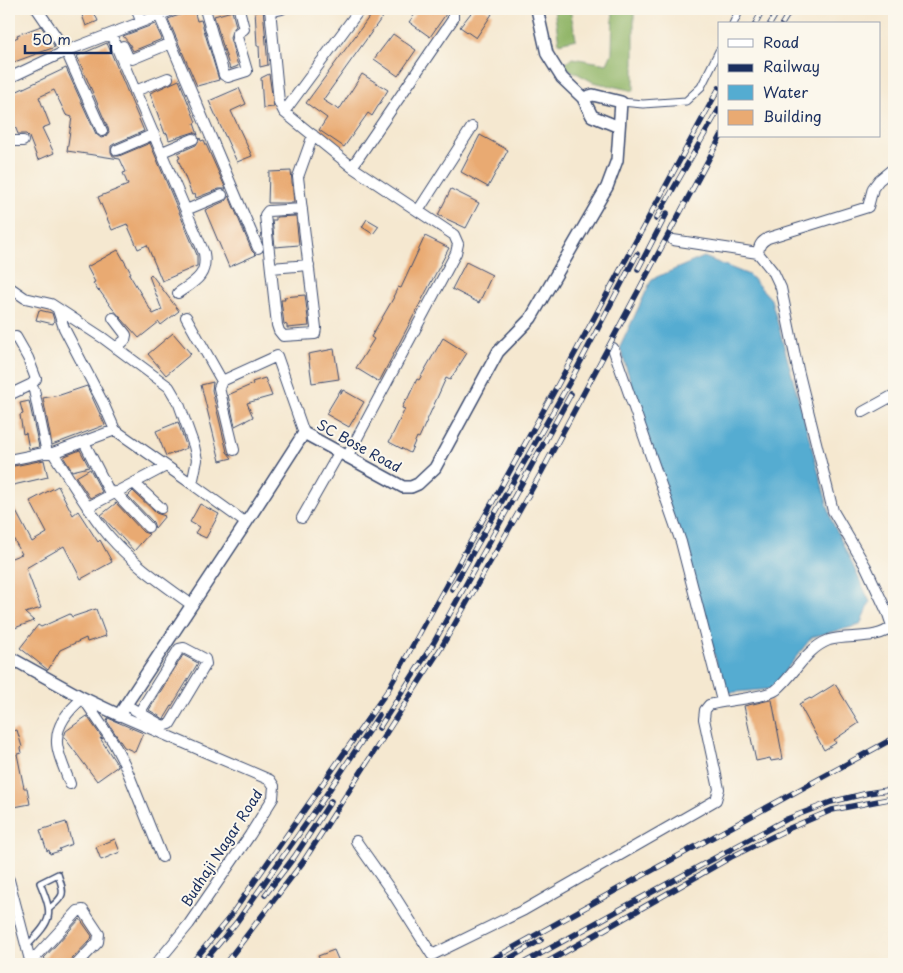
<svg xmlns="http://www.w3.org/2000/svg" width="903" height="973" font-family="'Playpen Sans',sans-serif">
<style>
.forest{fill:#92b669;stroke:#567264}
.water{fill:#54acd1;stroke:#386e98}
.building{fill:#e9aa72}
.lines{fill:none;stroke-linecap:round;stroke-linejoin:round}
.service-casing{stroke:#3c4b6f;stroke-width:8}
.pedestrian-casing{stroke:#3c4b6f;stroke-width:9}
.minor-casing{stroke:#3c4b6f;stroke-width:12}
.tertiary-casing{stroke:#3c4b6f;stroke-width:14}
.service{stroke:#fff;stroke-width:5}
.pedestrian{stroke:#fff;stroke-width:7}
.minor{stroke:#fff;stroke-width:10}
.tertiary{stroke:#fff;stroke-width:11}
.rail-casing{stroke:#1b2f5e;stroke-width:5.5}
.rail{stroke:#fbf7ec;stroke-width:4;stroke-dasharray:11;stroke-linecap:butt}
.labels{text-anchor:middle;stroke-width:4;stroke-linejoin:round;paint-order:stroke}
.street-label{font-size:14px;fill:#1b2f5e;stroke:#fbf7ec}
</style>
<rect width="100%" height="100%" fill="#fbf7ec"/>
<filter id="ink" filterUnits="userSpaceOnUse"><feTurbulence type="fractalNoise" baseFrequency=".02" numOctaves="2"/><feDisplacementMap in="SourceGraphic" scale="10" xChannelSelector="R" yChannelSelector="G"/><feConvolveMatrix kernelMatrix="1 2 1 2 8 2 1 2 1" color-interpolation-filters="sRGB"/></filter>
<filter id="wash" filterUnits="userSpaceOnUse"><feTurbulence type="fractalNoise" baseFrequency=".0096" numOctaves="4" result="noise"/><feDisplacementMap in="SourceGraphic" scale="20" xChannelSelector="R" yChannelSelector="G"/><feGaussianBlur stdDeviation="1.12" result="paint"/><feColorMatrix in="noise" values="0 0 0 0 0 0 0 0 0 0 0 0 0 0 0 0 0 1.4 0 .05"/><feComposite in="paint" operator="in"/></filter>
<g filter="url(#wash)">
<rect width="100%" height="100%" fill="#f5e8d0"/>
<path class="forest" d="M554,9H570L576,39L559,43Z
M613,9H634V91L593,82L563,66L572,58L607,64L612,53Z"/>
<path class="water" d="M704,257L749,275L771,299L832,521L870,602L860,625L812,637L771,689L726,693L620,347L652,279Z"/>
<g id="blocks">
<path class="building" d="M255,9H263L268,65L260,67L259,46H257Z
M375,9H388L323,100L339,110L362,74L388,90L372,116L368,113L344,147L319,130L327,118L306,103Z
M419,9H442L446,11V14L430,37L409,22Z
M474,9H485L492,14L476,38L460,27Z
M93,10L98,21L86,26L82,15Z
M194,10L197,21L201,20L219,80L197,86L168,19Z
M232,11L236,26L232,31L230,38L238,66L230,69L214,16Z
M155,24L162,39L133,51L129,43L123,36Z
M41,26L55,47L9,64V41L18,37L17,35Z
M393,34L416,50L398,76L374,59Z
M107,43L144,131L114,144L111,146V152L113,156H119L150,143L197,255V266L162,281L147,245L138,249L127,224L112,230L98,197L128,185L123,173L126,172L120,159L67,151L72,117L66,115L54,90L39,97L50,125L42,128L54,153L38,160L29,137L26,134H18L9,111V95L66,68L96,134L101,138L105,137L109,132L108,128L77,56Z
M269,74L274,107L263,108L261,78Z
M179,80L196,122L194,123L198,135L194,132L191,133L169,140L167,133L165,134L150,93Z
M239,88L246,104L231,111L252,156L237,162L209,101Z
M480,135L508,150L488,187L461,172Z
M200,138L201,141L204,140L226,189H219L196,198L195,194L192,195L178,159L180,158L178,153L196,145Z
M291,171L294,203H268L269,172Z
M451,189L479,203L466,228L438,215Z
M229,196L252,251L256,255L229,267L205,210L225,201Z
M296,216L299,245L275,247L272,220H276V217Z
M367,219L379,226L373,234L362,227Z
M425,236L449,248L379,382L356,368L374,339L371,337L394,297H393L398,287L401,288Z
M118,250L131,273L129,274L153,314L162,310L149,276L151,274L179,311L161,325L159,322L139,338L112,308L99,290L98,291L93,283L95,282L87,267Z
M466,262L492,275L479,303L452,289Z
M305,295L309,326L287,328V325L284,324L281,300H285L284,297Z
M39,310L52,313L54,320L53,324L36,320Z
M173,333L191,354L166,375L148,354Z
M443,338L467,353L450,380L446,378L419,438L417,437L410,453L389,442L405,409L402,408L406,399L407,400L417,379L419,380Z
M334,349L339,379L312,383L308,354Z
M265,378L272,396L247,403L253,417L235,426L228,395L253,384L252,382Z
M213,382L212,390L227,452L232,458L220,461L201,385Z
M87,386L105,425L52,445L43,398L60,395Z
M341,389V394L343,390L364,402L349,427L326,414Z
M29,401L39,447L29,449L26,433L23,434L20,415L23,414L20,403Z
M178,422L187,448L166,456L156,431Z
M80,450L89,467L72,471L64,458L65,456Z
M44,460L48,477L9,486V467Z
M90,469L102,492L90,498L76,477Z
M58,486L73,515L78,511L98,542L100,540L112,562L81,579L64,546L26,568L41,608L25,613L34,621L9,630V559L22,554L13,538L9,540V498L32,542L47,533L30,501Z
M133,491L156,513L165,516L155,528L153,522L128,496Z
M116,503L143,532L149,534L134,551L101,515Z
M200,504L219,514L206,538L195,533L199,527L190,522Z
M96,609L106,636L87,642L86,638L60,650L48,670L20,648L38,625L41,627L70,614L72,617Z
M183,655L198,663L164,719L149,710Z
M835,684L859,723L834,740L836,743L824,750L799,704L810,698L811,699Z
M770,700H772L783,759L771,761L770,758L756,761L744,706Z
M87,716L103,739L100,738L118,766L97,781L64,737L66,731Z
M108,718L143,733L135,752L124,747L107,721Z
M17,730L22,747L21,748L22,753L17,754L24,788H27L30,804L9,808V732Z
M66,822L72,844L59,849L60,851L50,854L49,850L47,851L40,830Z
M115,839L120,852L101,860L96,847Z
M80,919L92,936L91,939L72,959L70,964H50L44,958Z
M334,950L340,964H322L318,956Z"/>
</g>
</g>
<g filter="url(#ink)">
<use href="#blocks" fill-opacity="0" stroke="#3c4b6f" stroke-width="1"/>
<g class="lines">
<defs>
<path id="service" d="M27,946C52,919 54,917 40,883L58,874C64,893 66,895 50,908"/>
<path id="pedestrian" d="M733,24L740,9
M621,102L643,104L686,101L701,87L719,51"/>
<path id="minor" d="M37,9L66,51L102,131
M137,9L141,22
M205,9L224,75L228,77L247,71L237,37L238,33L244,29L239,9
M270,9L279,102L284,112L352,167
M270,12L282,9
M159,15L258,248
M111,34L204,253C208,276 194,282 178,293
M123,46L128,57L132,59L171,43
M9,78L66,51L175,9
M135,91L168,78
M284,112L360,9
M9,141H23
M117,150L154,134
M162,152L193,139
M302,209L268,211L265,215L277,325L279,331L283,336L315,334L316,328L298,177L313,135
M186,210L222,195
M418,211L472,127
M673,240L758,253
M271,268L309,265
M9,287L25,298L51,304L103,338L169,387L179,404L194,446L197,460L192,484L246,523
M58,310L64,328L103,403L115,430L192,484
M186,317L222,381L219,388L234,450
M113,318L126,335L125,340L116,348
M9,338L16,337L28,358L36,379L32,384L9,395
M613,348L681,542L722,701
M222,381L277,356L304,433
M34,390L47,453
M863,412L894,395
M84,442L111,495
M53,453C71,481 88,511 109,536C132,563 163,584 192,605
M347,457L456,253L458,244L454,235L352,167L453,19V9
M9,460L44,453H53L115,430
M134,483L161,508
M115,492L148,527
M88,507L166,466
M302,518L339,453
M126,705L163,726L170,724L206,664L205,659L184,648L179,649L139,713
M119,715L270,780L274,786L273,798L250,835L189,924L156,964
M70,784C66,772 56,752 57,740C57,723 71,708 83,698L113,742L125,765L162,857
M356,841L392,892L432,955L524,910L716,800L719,789L704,719L705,710L709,705C724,700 765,698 776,690C795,675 805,649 829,640C847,634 879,641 892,626L888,614L866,567L833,511L798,370L781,288L774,273L758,253C759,245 761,242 768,238L868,207L873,188L879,180L894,168
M9,880L31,964
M31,962L78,911L83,910L99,934L98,942L77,964"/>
<path id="tertiary" d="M583,98L592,116L619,127
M9,657L83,698L119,715L246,523L304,433L403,487H411L418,484L435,468L498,352L531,318L607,187L617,160L621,102L593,95L583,98L562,78L547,54L537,9"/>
</defs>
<use href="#service" class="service-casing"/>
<use href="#pedestrian" class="pedestrian-casing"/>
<use href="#minor" class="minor-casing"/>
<use href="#tertiary" class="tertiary-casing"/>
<use href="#service" class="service"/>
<use href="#pedestrian" class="pedestrian"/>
<use href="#minor" class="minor"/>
<use href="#tertiary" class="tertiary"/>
<defs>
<path id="rail" d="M755,24L763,9
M770,24L779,9
M782,24L791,9
M656,219L719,109
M638,269L667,213
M452,589L572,378L637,254
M379,728L433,644L571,394
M265,895L295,856L331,801
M191,964L229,918L388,690L556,388L719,88
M202,964L236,923L320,804L379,715
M225,964L303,862L441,648L541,473L721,136
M484,964L618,889L894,738
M500,964L541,940
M522,964L628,905L787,819L831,802L868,793L894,789
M544,964L731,857L790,828L832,810L894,798"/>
</defs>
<use href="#rail" class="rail-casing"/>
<use href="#rail" class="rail"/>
</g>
</g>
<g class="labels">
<g class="street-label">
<text transform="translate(359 446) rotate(29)" y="5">SC Bose Road</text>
<text transform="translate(222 848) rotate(-57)" y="5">Budhaji Nagar Road</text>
</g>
</g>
<rect width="903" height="973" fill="none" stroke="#fbf7ec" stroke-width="30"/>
<rect x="718" y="22" width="162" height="115" fill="#fbf7ec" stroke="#a1a7b3"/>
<rect x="728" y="39" width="25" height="8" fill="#ffffff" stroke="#a1a7b3"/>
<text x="763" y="48" font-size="15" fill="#1b2f5e">Road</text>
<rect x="728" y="64" width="25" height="8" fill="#1b2f5e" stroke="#a1a7b3"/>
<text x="763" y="72" font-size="15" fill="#1b2f5e">Railway</text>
<rect x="728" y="85" width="25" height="15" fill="#54acd1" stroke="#a1a7b3"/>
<text x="763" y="98" font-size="15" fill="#1b2f5e">Water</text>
<rect x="728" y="110" width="25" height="15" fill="#e9aa72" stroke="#a1a7b3"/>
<text x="763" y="122" font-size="15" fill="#1b2f5e">Building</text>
<path d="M25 45v8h86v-8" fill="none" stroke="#1b2f5e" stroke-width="2.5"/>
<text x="32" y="45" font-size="15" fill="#1b2f5e" stroke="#fbf7ec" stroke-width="4" paint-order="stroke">50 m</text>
</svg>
